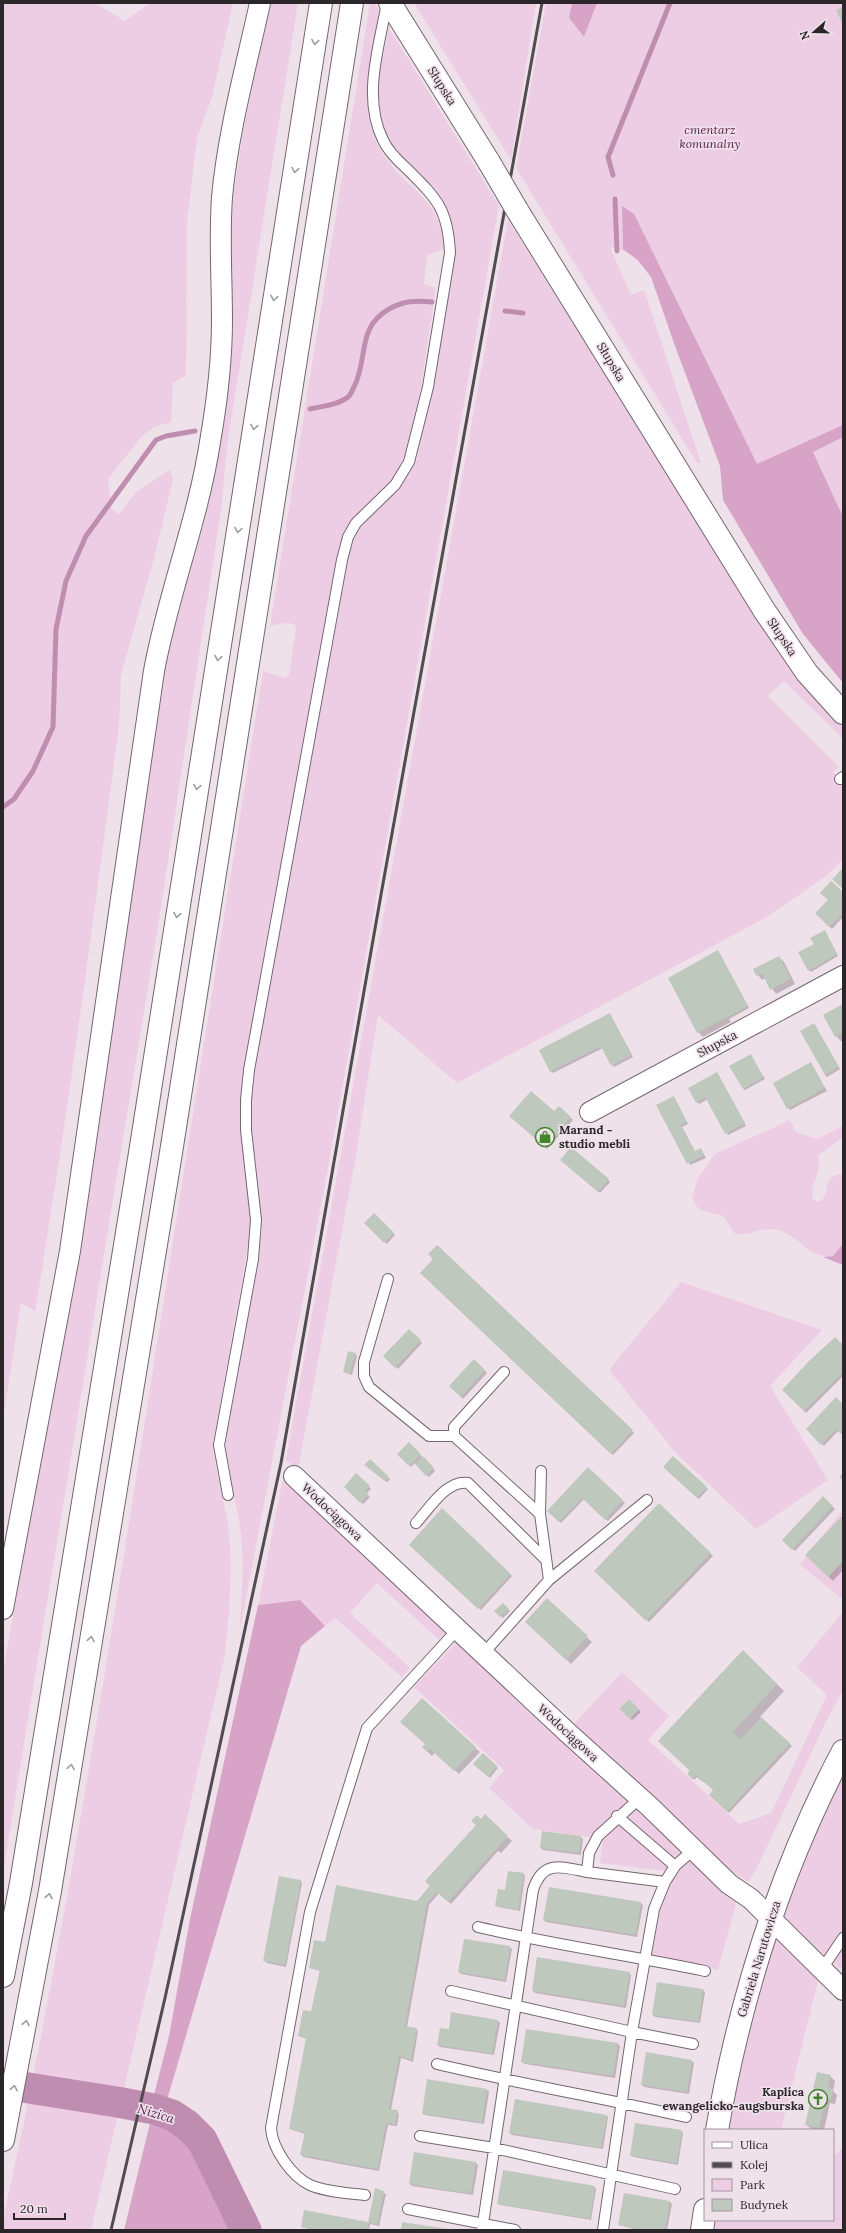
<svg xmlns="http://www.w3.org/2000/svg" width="846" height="2233" font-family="Lora,serif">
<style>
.green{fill:#edcde3}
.forest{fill:#d7a4c8}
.shadow{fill:#0003}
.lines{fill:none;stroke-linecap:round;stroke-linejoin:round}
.stream{stroke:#bf8db0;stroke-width:5}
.river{stroke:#bf8db0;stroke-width:31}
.building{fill:#bfc8bc}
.lane-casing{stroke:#73676f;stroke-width:12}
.street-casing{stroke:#73676f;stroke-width:22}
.secondary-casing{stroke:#73676f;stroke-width:24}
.highway-casing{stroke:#73676f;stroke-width:24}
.lane{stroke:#fff;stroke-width:10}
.street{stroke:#fff;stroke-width:20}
.secondary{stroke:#fff;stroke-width:22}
.highway{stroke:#fff;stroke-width:22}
.rail{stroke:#524b50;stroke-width:3}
.secondary-bridge-casing{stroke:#73676f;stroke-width:24;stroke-linecap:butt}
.secondary-bridge{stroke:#fff;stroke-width:22}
.oneway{stroke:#a09d9f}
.labels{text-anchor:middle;stroke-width:3.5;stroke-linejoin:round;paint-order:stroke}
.street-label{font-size:12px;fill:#2b262a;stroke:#efe1ea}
.park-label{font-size:12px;font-style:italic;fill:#5d2250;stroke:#efe1ea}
.poi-label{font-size:12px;font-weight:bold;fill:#2b262a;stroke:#efe1ea;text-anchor:start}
.water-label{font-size:13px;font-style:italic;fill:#591e4c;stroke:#efe1ea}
</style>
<rect width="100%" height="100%" fill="#efe1ea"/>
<path class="green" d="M3,3H95L125,21L150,3H233L212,97L197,138L187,223L186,375L173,383L171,422L154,427L141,437L108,479L112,509L119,514L136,492L170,469L173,480L154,558L121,675L119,726C93,921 68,1116 35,1311L21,1303L3,1420Z
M270,3H298L227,446L221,510L162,901L3,1872V1672L89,1194L166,656L206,516L215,475L225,408L230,230L233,198L242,138Z
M370,3H374L380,12C371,57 356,107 380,149C403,190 441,194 444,249L427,255L424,284L436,288L421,387L407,450L396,475L355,516L346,530L339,547L269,925L243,1073L241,1099L251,1218L250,1235L213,1444C215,1475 226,1503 229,1534C233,1574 229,1615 225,1655L91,2230H3V2220C58,1971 98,1718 138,1466C179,1201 221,936 263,671L284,678L289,675L296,629L294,624L285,623L270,626Z
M414,3H536L511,160Z
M546,3H572L569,18L584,37L597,3H843V680L651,277C638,261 631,251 610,247L631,295L644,290L701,463H697L516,168Z
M389,28L499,206L326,1179L240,1630C241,1596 245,1560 240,1526C235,1494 224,1465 225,1432L258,1260L262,1230L252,1129V1084L349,554C351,548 353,541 356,536C370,508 403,492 417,460L456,248C453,177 398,176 382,124C372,92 383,59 389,28Z
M508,220L768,634L843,728V739L784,681L768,696L839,767L833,772L843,781V859L826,876L767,917L457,1083L378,1015L356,1155L298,1469L286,1460Z
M790,1120L796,1132L817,1139L843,1126V1137L819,1155C817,1161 820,1166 818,1171C816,1181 810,1188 813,1199L818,1202C833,1197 819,1175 843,1174V1244L833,1256C807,1259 801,1236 778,1230C764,1226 750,1236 735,1234L723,1216C708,1211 699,1215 692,1198L698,1178L715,1154Z
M681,1282L822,1330L770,1386L828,1480L756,1529L675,1452L609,1370Z
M283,1478L448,1630L439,1640L377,1583L350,1613L410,1668L402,1677L335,1618L325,1626L300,1600L258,1605Z
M843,1510V1600L800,1564Z
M843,1612V1690L825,1724L755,1872L748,1882L728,1869L571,1727L622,1672L669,1716L648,1740L739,1824L771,1813L827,1695L797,1667Z
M459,1640L737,1900L718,1970L652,1956L664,1871L600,1863L603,1839L533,1829L489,1788L504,1770L414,1687Z
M843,1771V1964L840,1969L782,1915L809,1846Z
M777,1937L819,1977L781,2130H729C741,2064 756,2000 777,1937Z
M843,2148V2230H714L715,2220H833V2157Z"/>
<path class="forest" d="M572,3H597L584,37L569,18Z
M622,206L634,214L757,464L843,425V437L813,452L843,517V683L803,634L723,500L720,466L675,346L651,277L638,260L623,249Z
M843,1244V1265L823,1257L833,1256Z
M300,1600L325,1626L301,1646L167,2100L154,2095L169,2036L190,1919L258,1605Z
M151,2119C162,2123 173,2126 181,2134C208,2157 218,2199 235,2230H124Z"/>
<path class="shadow" d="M843,894V917L832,929L817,913Z
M825,931L838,956L811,972L809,970L815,944Z
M718,951L749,1008L729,1019L731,1022L703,1037L698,1032Z
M779,957L784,962L795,984L776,994L765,978L762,980L754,970Z
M843,1005V1043L836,1036Z
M610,1014L633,1057L614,1067L603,1048L553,1073L551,1071Z
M814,1024L840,1069L827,1077L825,1075Z
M752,1058L765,1079L745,1090L743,1088Z
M811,1064L827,1091L790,1110L788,1108Z
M717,1073L746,1126L728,1135L708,1099L699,1104L697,1102Z
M675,1100L688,1124L682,1127L695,1152L701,1149L706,1158L690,1165Z
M559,1107L573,1120L547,1149L511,1116L554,1113Z
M564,1162L608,1180L610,1182L600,1193Z
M374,1215L395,1235L387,1244L366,1223Z
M438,1246L634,1433L613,1455L421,1273L435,1259Z
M409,1331L422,1343L398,1369L385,1356Z
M843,1346V1376L806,1413L784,1390Z
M355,1354L357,1356L352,1375L346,1373L344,1371Z
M474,1361L487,1373L463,1399L450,1386Z
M843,1406V1435L838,1431L824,1446L807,1429Z
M409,1443L435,1471L429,1477L415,1463L411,1467L398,1454Z
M673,1458L708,1489L699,1499L664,1467Z
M370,1460L390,1479L387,1482L368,1467Z
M588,1468L625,1503L608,1521L584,1499L561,1523L548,1511Z
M356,1475L371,1489L366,1494L370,1497L363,1504L345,1487Z
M823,1497L835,1509L795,1551L783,1540Z
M659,1504L713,1556L649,1622L596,1571Z
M442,1510L512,1576L481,1610L410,1545Z
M843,1517V1570L833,1581L806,1555Z
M547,1600L592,1642L571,1664L527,1622Z
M503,1604L510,1611L503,1618L496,1611Z
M744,1652L784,1691L760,1717L792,1746L729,1813L710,1795L714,1790L704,1781L703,1782L697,1777L694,1780L688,1774Z
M629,1701L641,1712L632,1720L621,1709Z
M423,1747L475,1748L480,1752L459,1774L435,1752L432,1756Z
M483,1754L498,1768L490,1778L474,1764Z
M485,1816L512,1841L501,1853L498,1851L451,1904L439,1893L429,1905L407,2027L418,2031L413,2062L401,2058L391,2110L399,2113L397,2126L388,2125L379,2171L303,2157L301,2154L305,2134L290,2129L307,2039L299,2036L312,2012L320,1971L310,1968L326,1943L417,1902Z
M543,1832L581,1837L583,1839L581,1855L543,1850L541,1848Z
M523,1874L525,1876L520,1911L498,1907L496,1905Z
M300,1880L302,1883L286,1967L267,1963L265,1961Z
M641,1903L643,1905L637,1937L546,1922L544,1920Z
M509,1947L512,1949L506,1982L461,1974L459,1972Z
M629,1973L631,1975L626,2008L535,1993L533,1991Z
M658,1983L703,1990L705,1992L700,2023L655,2017L653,2015Z
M498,2021L500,2023L494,2055L440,2047L438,2045L449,2030Z
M618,2044L620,2046L615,2078L525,2064L522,2062Z
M692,2061L694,2063L689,2094L644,2087L642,2085Z
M830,2076L835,2081L833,2091L837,2095L835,2104L830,2103L824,2130L811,2129L806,2124Z
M428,2080L487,2090L489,2092L484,2124L425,2115L423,2113Z
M606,2115L608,2117L603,2149L512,2135L510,2133Z
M681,2131L683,2133L678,2165L633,2157L631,2155Z
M476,2163L478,2165L473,2195L412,2186L410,2184Z
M594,2187L596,2189L591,2220L501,2205L498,2203Z
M376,2190L386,2194L379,2226L370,2224L369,2230H312L302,2227L305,2211L369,2223Z
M670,2202L672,2204L667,2230H639L619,2225Z"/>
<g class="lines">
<path class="stream" d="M613,175L608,157L670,3
M615,199L617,251
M505,311L523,313
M310,409C323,406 338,405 348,397C351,395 352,390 354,387C369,357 356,328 389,309C403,301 416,300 432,302
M3,807L14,799L33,771L53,727L56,629L66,581L86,536L156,440L166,436L195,431"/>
<path class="river" d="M3,2084L117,2102L154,2109L172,2115L187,2125L202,2140L246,2230"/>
</g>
<path class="building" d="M843,7V25L836,10Z
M843,868V889L832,879Z
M831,881L843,892V913L829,927L815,913L828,900L820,893Z
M825,930L837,954L808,971L798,952L814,944L810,938Z
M718,950L748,1006L697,1033L668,978Z
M779,956L791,979L770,990L762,973L756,976L753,969Z
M843,1004V1032L835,1037L823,1015Z
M610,1013L631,1055L611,1066L601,1046L550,1072L539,1050Z
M814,1023L839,1067L825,1075L800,1031Z
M751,1054L763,1077L743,1089L729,1066Z
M811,1062L825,1088L787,1109L773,1083Z
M717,1072L745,1123L725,1134L705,1097L696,1103L688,1088Z
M531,1091L554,1111L559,1106L571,1117L545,1147L509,1116Z
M674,1096L687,1122L681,1125L695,1151L701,1148L704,1155L687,1164L656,1105Z
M571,1147L609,1179L598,1192L560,1160Z
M374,1213L394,1233L384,1243L364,1223Z
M437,1245L633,1430L611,1454L420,1273L433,1259L428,1254Z
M409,1329L421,1340L395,1368L383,1356Z
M835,1337L843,1345V1372L804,1411L782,1390L809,1361Z
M348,1351L356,1353L350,1374L343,1372Z
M474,1359L485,1370L461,1397L449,1386Z
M836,1397L843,1404V1432L841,1434L836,1429L821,1445L806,1429Z
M409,1442L421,1454L409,1466L397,1454Z
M423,1456L434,1468L426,1476L415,1464Z
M673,1456L707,1487L697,1498L663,1467Z
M370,1459L389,1477L385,1481L364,1465Z
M588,1467L623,1500L605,1520L582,1498L559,1522L547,1511Z
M356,1473L370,1486L365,1491L369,1495L360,1503L344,1487Z
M843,1473V1481L839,1477Z
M823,1496L833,1506L792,1550L782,1540Z
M659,1503L711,1553L646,1621L594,1571Z
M442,1508L511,1574L478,1609L409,1545Z
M843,1515V1561L828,1577L805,1555Z
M547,1598L588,1636L566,1660L525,1622Z
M503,1603L509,1609L500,1617L494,1611Z
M743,1650L777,1684L733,1732L741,1739L761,1717L790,1743L727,1812L709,1795L713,1790L696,1775L692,1779L687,1774L690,1771L658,1741Z
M422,1698L476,1747L454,1771L430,1749L427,1752L422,1747L425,1744L400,1722Z
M629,1699L639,1709L630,1719L619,1709Z
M483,1753L497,1766L488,1777L473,1764Z
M485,1814L508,1836L448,1902L437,1892L427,1903L405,2026L417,2028L411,2060L399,2056L389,2109L398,2110L395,2125L386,2123L378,2169L300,2155L305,2132L289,2129L306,2038L298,2036L303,2010L311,2011L320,1970L309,1968L314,1940L325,1942L336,1885L417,1901L430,1886L425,1881L476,1825L471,1821L477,1815L481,1819Z
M542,1831L581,1836L579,1853L540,1848Z
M508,1871L524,1873L518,1910L495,1906L498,1889L505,1890Z
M279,1876L301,1880L285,1965L263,1961Z
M549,1887L641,1902L636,1935L543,1920Z
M464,1939L510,1946L505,1980L458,1972Z
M537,1957L630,1972L624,2006L532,1991Z
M657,1982L703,1989L699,2022L652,2015Z
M451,2012L498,2020L492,2054L437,2045L440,2028L449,2029Z
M526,2029L618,2043L613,2076L521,2062Z
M646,2052L692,2060L687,2092L641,2085Z
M817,2072L831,2075L828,2088L833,2089L831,2100L826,2099L819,2128L805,2125Z
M427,2079L487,2089L482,2122L422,2114Z
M515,2099L607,2115L601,2148L509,2133Z
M635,2123L682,2130L677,2163L630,2156Z
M414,2152L476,2162L471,2194L409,2184Z
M503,2170L595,2186L590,2219L497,2204Z
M375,2188L384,2191L377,2225L368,2222Z
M624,2193L670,2201L665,2230H645L618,2225Z
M304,2210L368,2222L367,2230L349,2228V2230H318L301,2227Z
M402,2222L448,2229V2230H401Z"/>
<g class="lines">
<defs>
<path id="lane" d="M840,779L843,777
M388,1279L364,1362V1376L369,1387L429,1436H454L540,1514
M454,1436V1427L504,1372
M541,1471L540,1514L549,1580
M228,1495L219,1445L253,1259L256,1220L246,1130V1100L249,1070L342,560L348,537L356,523L395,485L409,462L428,387L450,253C448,208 436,198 406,168C397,160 388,151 383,140C362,98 379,47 387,3
M416,1523C429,1509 447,1479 468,1483L546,1560
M483,1654L549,1580L647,1500
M617,1816L675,1866
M587,1872L665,1882
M478,1927C553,1945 629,1955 705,1971
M822,1969L843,1938
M451,1991L632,2032L693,2044
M437,2064C520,2084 603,2098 686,2117
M420,2136L494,2148L675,2189
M365,2195C348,2193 326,2192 310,2185C291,2176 272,2148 271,2128L310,1912L367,1728L457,1630
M408,2209L515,2230
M482,2230L533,1890C543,1859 562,1867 587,1872L589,1853L598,1836L640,1798
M603,2230L632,2032L654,1909L665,1882L675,1866L693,1850"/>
<path id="street" d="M590,1112L843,976
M294,1476L568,1733L650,1807L729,1884L751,1899L843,1990
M3,1609L70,1251L154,671C168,594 198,520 210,442C217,402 222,361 222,320C222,279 219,238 222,197C228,132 246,67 260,3"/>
<path id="secondary" d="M390,3L489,162
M517,210L764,610L807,673L843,713
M717,2130C740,1998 780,1870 843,1751
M702,2230L705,2210"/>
<path id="highway" d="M3,1976L21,1883L140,1153L321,3
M3,2140L50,1891L170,1159L352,3"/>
</defs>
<use href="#lane" class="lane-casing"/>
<use href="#street" class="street-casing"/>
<use href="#secondary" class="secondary-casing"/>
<use href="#highway" class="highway-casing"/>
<use href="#lane" class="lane"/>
<use href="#street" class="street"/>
<use href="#secondary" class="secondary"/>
<use href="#highway" class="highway"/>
<path class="rail" d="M111,2230L165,1998L281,1463L382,889L542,3"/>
<defs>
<path id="secondary-bridge" d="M489,162L517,210"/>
</defs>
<use href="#secondary-bridge" class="secondary-bridge-casing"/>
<use href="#secondary-bridge" class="secondary-bridge"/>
</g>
<defs><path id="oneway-chevron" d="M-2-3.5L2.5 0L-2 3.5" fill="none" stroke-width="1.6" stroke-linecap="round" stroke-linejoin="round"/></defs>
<g class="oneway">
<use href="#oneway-chevron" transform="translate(315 42) rotate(99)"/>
<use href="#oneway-chevron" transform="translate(295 170) rotate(99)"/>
<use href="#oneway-chevron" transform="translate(274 298) rotate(99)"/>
<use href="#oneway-chevron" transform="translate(254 427) rotate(99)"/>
<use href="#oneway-chevron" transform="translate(238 530) rotate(99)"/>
<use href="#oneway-chevron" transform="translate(218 658) rotate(99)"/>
<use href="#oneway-chevron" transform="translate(197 787) rotate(99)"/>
<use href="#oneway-chevron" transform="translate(177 915) rotate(99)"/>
<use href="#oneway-chevron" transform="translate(91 1639) rotate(-81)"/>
<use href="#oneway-chevron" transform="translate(71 1767) rotate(-81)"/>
<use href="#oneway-chevron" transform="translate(49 1896) rotate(-80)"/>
<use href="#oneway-chevron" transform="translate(26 2023) rotate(-79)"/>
<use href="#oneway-chevron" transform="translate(14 2088) rotate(-79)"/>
</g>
<defs>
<symbol id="shop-ring" viewBox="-11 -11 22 22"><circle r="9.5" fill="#efe1ea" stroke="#41862b" stroke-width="1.5"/><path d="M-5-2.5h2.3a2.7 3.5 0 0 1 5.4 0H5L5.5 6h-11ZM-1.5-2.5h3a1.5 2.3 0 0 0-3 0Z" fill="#41862b"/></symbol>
<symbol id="church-ring" viewBox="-11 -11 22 22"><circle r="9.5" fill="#efe1ea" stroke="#41862b" stroke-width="1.5"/><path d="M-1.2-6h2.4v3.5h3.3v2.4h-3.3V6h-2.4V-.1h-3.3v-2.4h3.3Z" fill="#41862b"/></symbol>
</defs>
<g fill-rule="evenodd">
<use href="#shop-ring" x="534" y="1126" width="22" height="22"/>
<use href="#church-ring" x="807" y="2088" width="22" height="22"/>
</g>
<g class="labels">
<g class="street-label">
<text transform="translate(442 86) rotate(58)" y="4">Słupska</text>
<text transform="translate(611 362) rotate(59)" y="4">Słupska</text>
<text transform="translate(782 637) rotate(56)" y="4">Słupska</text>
<text transform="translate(717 1044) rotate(-28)" y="4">Słupska</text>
<text transform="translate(332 1512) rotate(43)" y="4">Wodociągowa</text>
<text transform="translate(568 1733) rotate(43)" y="4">Wodociągowa</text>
<text transform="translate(759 1959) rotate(-73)" y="4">Gabriela Narutowicza</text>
</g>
<g class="park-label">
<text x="710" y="134">cmentarz<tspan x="710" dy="14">komunalny</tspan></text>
</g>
<g class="poi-label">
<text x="559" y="1134">Marand -<tspan x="559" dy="14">studio mebli</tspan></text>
<text x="804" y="2096" text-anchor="end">Kaplica<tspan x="804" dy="14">ewangelicko-augsburska</tspan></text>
</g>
<g class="water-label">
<text transform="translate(156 2113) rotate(17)" y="5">Nizica</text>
</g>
</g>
<rect width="846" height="2233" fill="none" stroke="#2b262a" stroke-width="8"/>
<rect x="704" y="2129" width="130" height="92" fill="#efe1ea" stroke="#a1969d"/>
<rect x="712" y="2142" width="20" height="6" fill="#ffffff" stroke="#a1969d"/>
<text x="740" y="2149" font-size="12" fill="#2b262a">Ulica</text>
<rect x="712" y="2162" width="20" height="6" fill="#524b50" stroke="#a1969d"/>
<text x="740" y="2169" font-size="12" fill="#2b262a">Kolej</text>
<rect x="712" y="2179" width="20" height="12" fill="#edcde3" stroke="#a1969d"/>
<text x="740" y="2189" font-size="12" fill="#2b262a">Park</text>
<rect x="712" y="2199" width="20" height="12" fill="#bfc8bc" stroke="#a1969d"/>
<text x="740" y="2209" font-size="12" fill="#2b262a">Budynek</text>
<g transform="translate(814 32) rotate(250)" stroke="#efe1ea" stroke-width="3" paint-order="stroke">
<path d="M0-3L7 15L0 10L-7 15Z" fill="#2b262a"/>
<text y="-6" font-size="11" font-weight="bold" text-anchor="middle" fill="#2b262a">N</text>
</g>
<path d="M14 2213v6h51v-6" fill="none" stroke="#2b262a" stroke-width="2"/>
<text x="20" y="2213" font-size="12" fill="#2b262a" stroke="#efe1ea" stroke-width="3" paint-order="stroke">20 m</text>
</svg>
